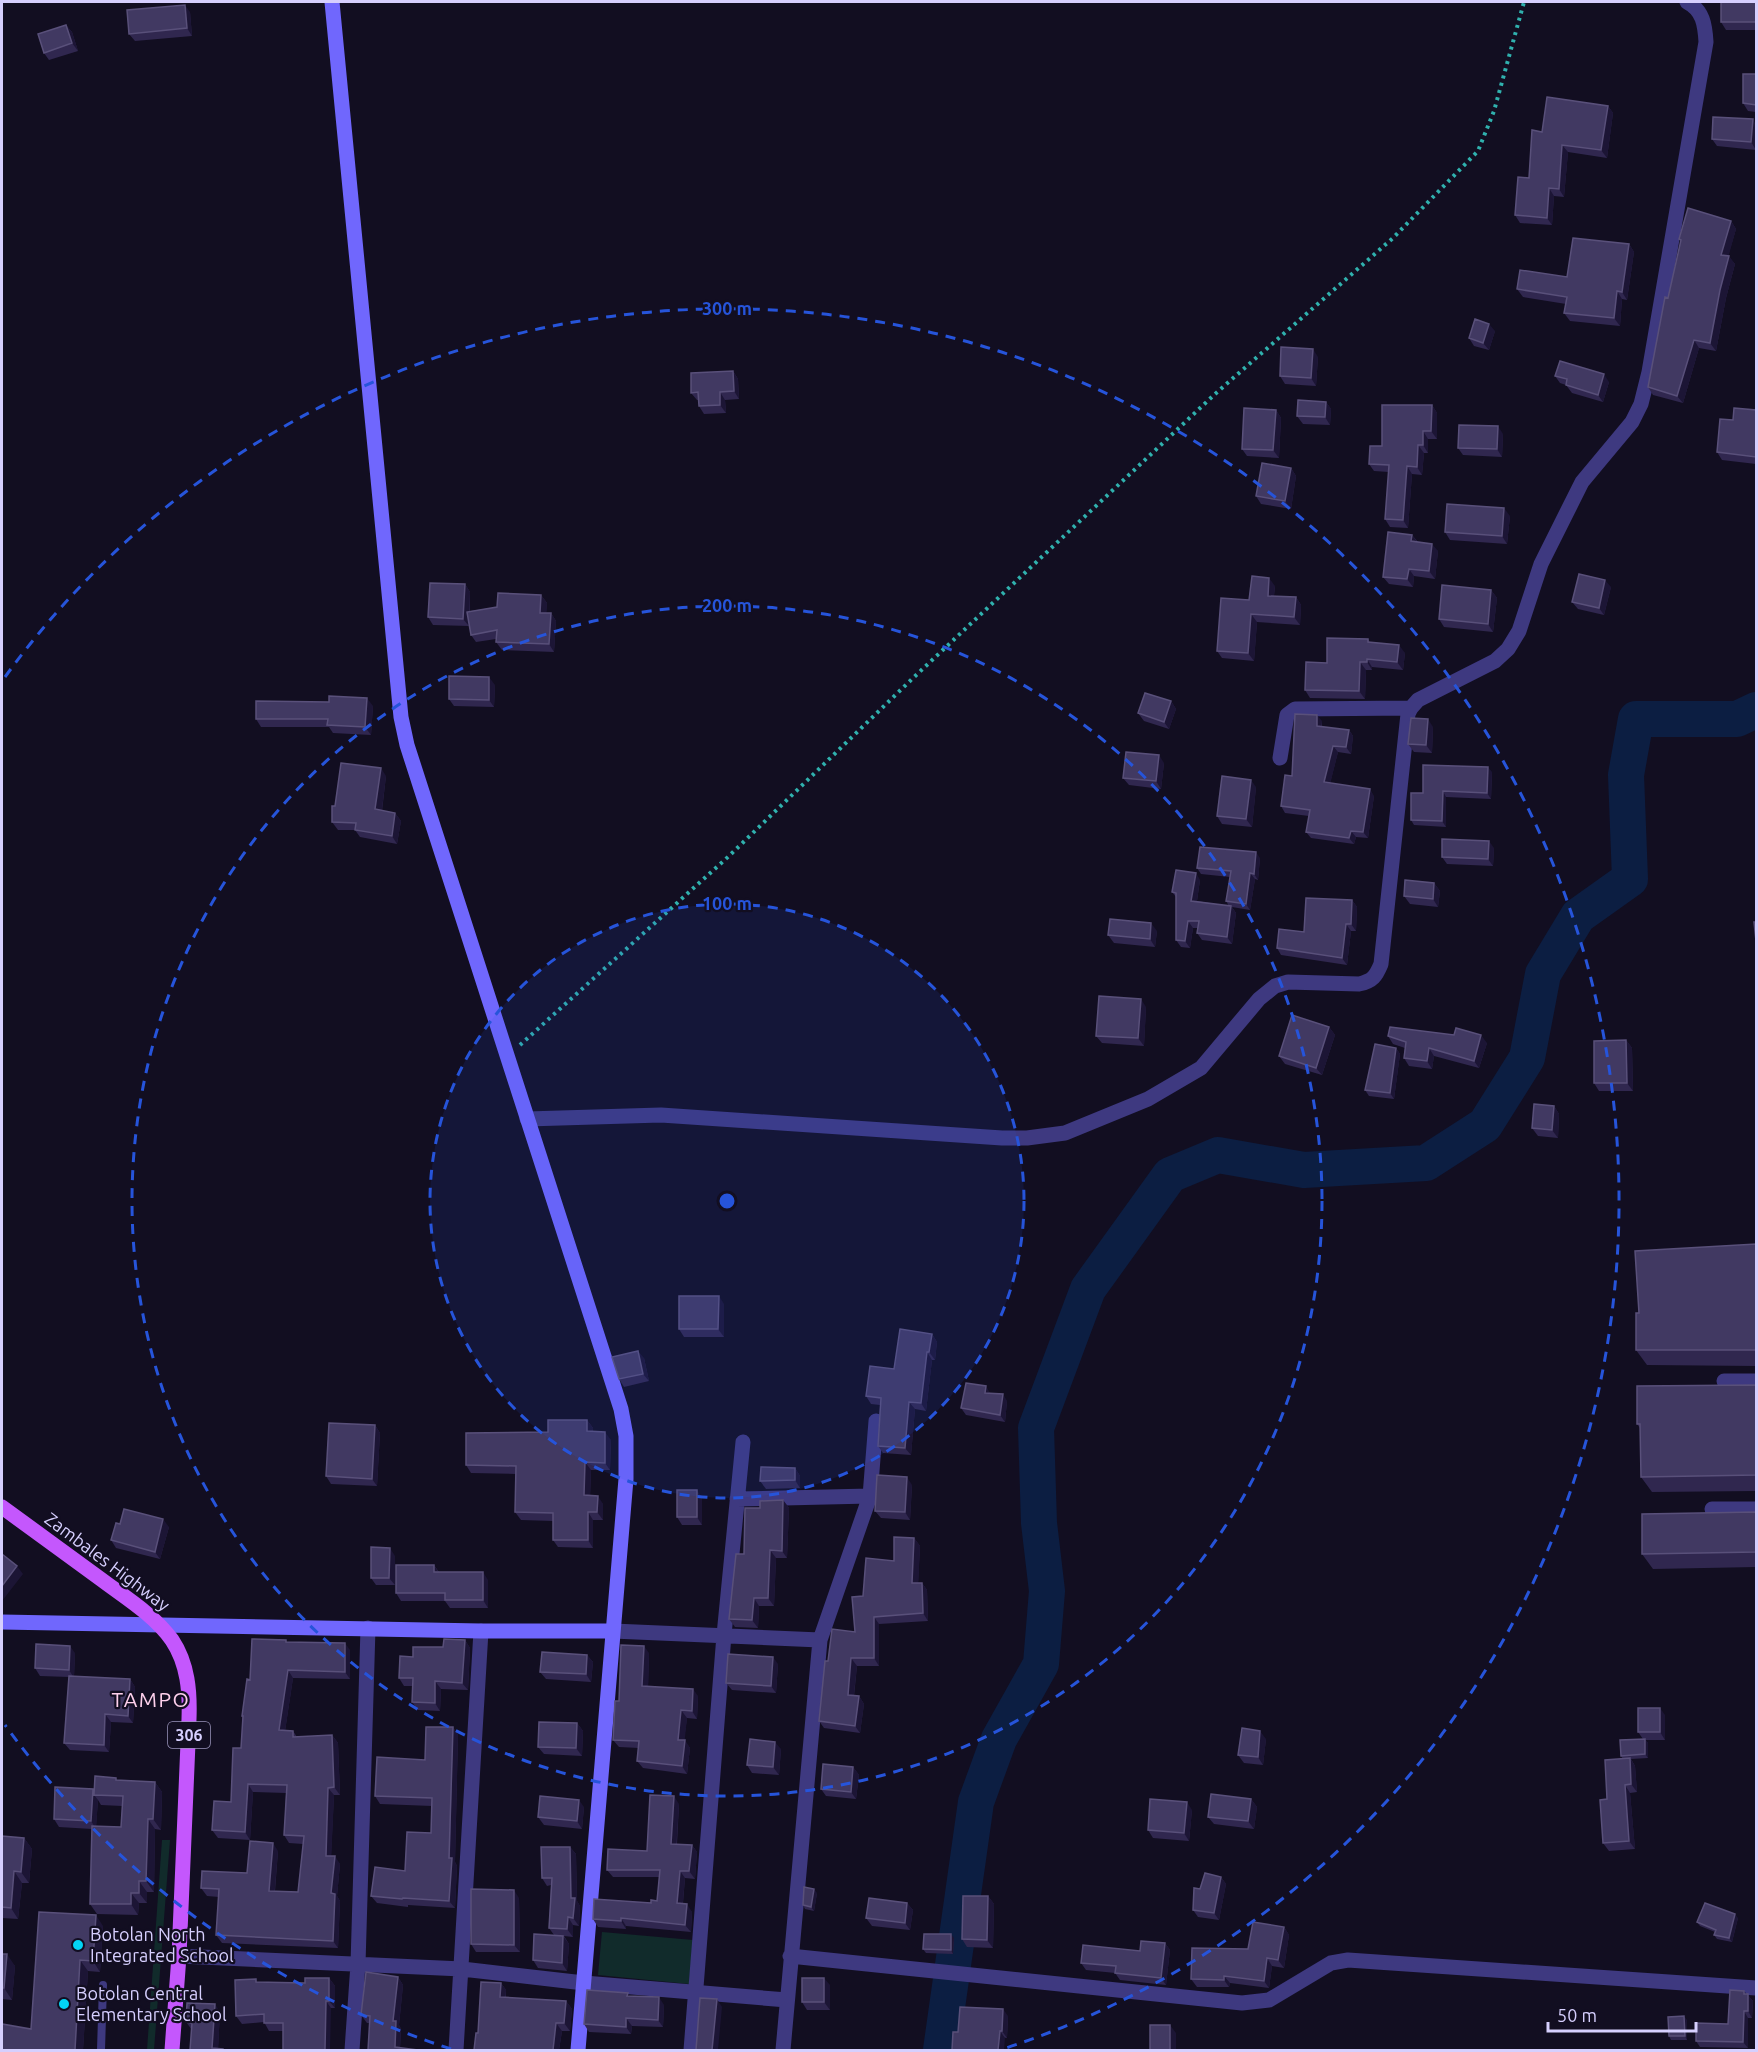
<svg xmlns="http://www.w3.org/2000/svg" width="1758" height="2052" font-family="Ubuntu,sans-serif">
<style>
.green{fill:#112b2b}
.lines{fill:none;stroke-linecap:round;stroke-linejoin:round}
.river{stroke:#0c1e42;stroke-width:36}
.path{stroke:#30b1ae;stroke-width:4;stroke-dasharray:3 4.5;stroke-linecap:butt}
.lane{stroke:#3e3980;stroke-width:8}
.street{stroke:#3e3980;stroke-width:15}
.secondary{stroke:#7067fd;stroke-width:15}
.primary{stroke:#c457fd;stroke-width:15}
.wall{fill:#30274f;fill-rule:evenodd}
.shaded-wall{fill:#1c1535}
.building{fill:#413962;stroke:#59507a;stroke-width:1.5}
.ring{fill:none;stroke:#2654da;stroke-width:3;stroke-dasharray:10 8}
.poi-dot{fill:#03d5f5;stroke:#120e21;stroke-width:2}
.labels{text-anchor:middle;stroke-width:4.5;stroke-linejoin:round;paint-order:stroke}
.shield{fill:#120e21;stroke:#9b95bc;stroke-width:1.5}
.shield-label{font-size:16px;font-weight:bold;fill:#d6cffe}
.street-label{font-size:18px;fill:#d6cffe;stroke:#120e21}
.poi-label{font-size:18px;fill:#d6cffe;stroke:#120e21;text-anchor:start}
.quarter-label{font-size:21px;letter-spacing:1.5px;fill:#fed0ec;stroke:#120e21}
.centre{fill:#2654da;stroke:#120e21;stroke-width:3}
.ring-label{font-size:18px;text-anchor:middle;font-weight:bold;fill:#2654da;stroke:#120e21;stroke-width:4.5;stroke-linejoin:round;paint-order:stroke}
</style>
<rect width="100%" height="100%" fill="#120e21"/>
<path class="green" d="M162,1840H170L154,2050H147Z
M602,1932L693,1940L689,1984L598,1975Z"/>
<g class="lines">
<path class="river" d="M941,2050L976,1802L999,1739L1041,1664L1047,1591L1039,1523L1036,1428L1088,1289L1170,1175L1218,1155L1304,1170L1426,1163L1485,1125L1527,1058L1543,974L1578,916L1630,879L1626,775L1636,719H1737L1756,710"/>
<path class="path" d="M520,1045L729,856L912,679L1215,394L1393,238L1478,151L1494,111L1524,2"/>
<path class="lane" d="M101,2050L103,1985"/>
<path class="street" d="M1280,758L1287,715L1295,709L1411,708
M527,1119L661,1115L1002,1138H1027L1065,1133L1148,1099L1201,1068L1259,999L1275,986L1288,982L1359,984C1373,981 1376,976 1381,964L1408,714L1411,708L1418,700L1495,661L1508,649L1519,631L1541,564L1582,482L1632,422L1641,404L1649,372L1706,42C1705,25 1703,10 1687,2
M1724,1381H1756
M737,1499L870,1496
M1712,1509H1756
M613,1631L820,1640
M179,1956L462,1969L584,1983L787,2000
M790,1956L1242,2003L1269,2000L1331,1963L1348,1960L1756,1988
M352,2050L358,1964L368,1628
M456,2050L481,1631
M691,2050L724,1635L743,1442
M783,2050L820,1640L870,1496L876,1421"/>
<path class="secondary" d="M332,2L401,717L407,745L621,1409L626,1436V1479L578,2050
M2,1622L481,1631H613"/>
<path class="primary" d="M2,1507C35,1531 69,1556 102,1580C126,1598 154,1615 172,1640C188,1664 190,1692 189,1719L179,1956L172,2050"/>
</g>
<path class="wall" d="M1756,2V30H1726L1721,22Z
M190,12L192,36L135,41L129,34Z
M66,25L72,32L78,51L49,60L44,53Z
M1756,74V112L1748,111L1743,103Z
M1608,106L1613,113L1607,158L1568,152L1564,197L1554,196L1552,225L1520,223L1515,215L1529,178L1542,132Z
M1756,125V150L1717,146L1712,139Z
M1731,221L1736,229L1728,256L1735,264L1726,298L1716,351L1699,348L1683,403L1653,395L1648,387L1681,242L1679,239Z
M1629,244L1634,252L1627,300L1622,299L1620,326L1570,321L1564,313L1566,304L1523,297L1517,289L1567,277Z
M1495,331L1489,350L1474,346L1469,338Z
M1318,357L1316,386L1285,384L1280,376Z
M733,371L738,379L739,399L725,400L726,413L704,414L699,406V400H697L691,393Z
M1555,376L1609,382L1603,402L1572,393L1566,385L1560,383Z
M1326,402L1331,409L1330,425L1303,424L1297,416Z
M1432,405L1437,413V439H1428V453H1424L1422,475L1412,474L1408,528L1390,527L1385,519L1389,472L1374,471L1369,464L1382,446Z
M1276,410L1281,418L1279,458L1247,456L1242,449Z
M1756,410V464L1722,460L1717,452L1733,420Z
M1503,434L1502,457L1463,455L1458,448Z
M1291,468L1296,476L1291,509L1261,504L1256,496Z
M1510,516L1507,544L1450,540L1445,532Z
M1412,535L1418,542L1438,551L1435,579L1414,576L1413,587L1389,584L1383,577Z
M465,584L470,592V611L497,607L541,595L547,603L546,613H551L556,621L554,652L502,650L496,642V639L476,642L471,635L469,624V626L433,625L428,617Z
M1275,586L1274,596L1296,597L1301,605L1300,625L1257,622L1254,661L1222,658L1217,651L1249,600Z
M1611,587L1604,615L1578,609L1572,602Z
M1491,590L1497,598L1493,632L1444,627L1439,619Z
M1368,639L1370,642L1405,653L1403,670L1372,667V670H1366L1365,699L1310,698L1305,690L1327,663Z
M495,685L494,707L454,706L449,699Z
M1171,701L1176,709L1169,729L1144,721L1138,713Z
M373,706L371,735L333,733L329,727H261L256,719Z
M1322,721V727L1349,730L1353,736L1351,754L1338,752L1330,783L1374,796L1368,838L1356,837L1354,844L1311,838L1306,832L1309,816L1285,813L1281,806L1292,776Z
M1433,727L1432,753L1414,752L1408,744Z
M1164,763L1161,789L1129,785L1123,778Z
M1492,772L1491,799L1446,797V827L1414,825L1411,820L1423,793Z
M386,776L382,811L395,813L401,821L397,844L360,837L355,830H338L332,822L335,806Z
M1256,787L1252,827L1222,824L1217,816Z
M1494,848L1493,866L1447,864L1442,857Z
M1260,858L1258,880L1255,879L1250,910L1232,907L1236,913L1232,944L1202,940L1197,933L1198,928H1193L1190,948L1181,947L1176,940V897L1172,892L1200,880L1197,901L1229,906L1226,901L1230,877L1201,874L1197,868Z
M1434,883L1440,891L1438,907L1410,904L1404,896Z
M1352,900L1357,907L1356,931H1351L1347,965L1281,955L1277,948L1304,932Z
M1157,931L1155,947L1114,943L1108,935Z
M1146,1007L1144,1046L1102,1043L1096,1036Z
M1329,1027L1335,1035L1322,1075L1285,1064L1279,1056Z
M1388,1036L1487,1043L1479,1068L1434,1056L1432,1069L1409,1066L1404,1058L1405,1048L1393,1044Z
M1626,1040L1632,1048L1633,1091H1599L1594,1083Z
M1396,1048L1400,1054L1394,1099L1369,1096L1365,1090Z
M1554,1106L1559,1114L1558,1138L1538,1136L1532,1128Z
M1756,1244V1366L1647,1365L1636,1350L1639,1313Z
M724,1304V1337H684L679,1329Z
M932,1334L937,1342L935,1360H932L926,1411L915,1409L911,1455L883,1453L878,1446L880,1405L871,1404L866,1396Z
M644,1358L649,1381L624,1387L619,1379Z
M1756,1385V1491L1652,1492L1641,1477L1640,1428L1637,1424Z
M990,1393L1007,1401L1005,1422L966,1415L961,1408Z
M587,1420L593,1428V1431L611,1440L610,1470H591L590,1496L603,1504V1520H593V1548L558,1547L553,1540V1521L521,1520L515,1512L516,1474L471,1473L466,1465L548,1432Z
M375,1425L380,1433L377,1486L331,1484L326,1476Z
M795,1468L800,1476V1488L766,1489L760,1481Z
M912,1485L910,1520L881,1518L875,1511Z
M702,1498V1525H682L677,1517Z
M783,1500L789,1508L787,1558H776L774,1606H759L758,1628L735,1627L729,1619L744,1554L760,1508Z
M1756,1512V1567L1653,1569L1642,1554Z
M120,1524L169,1527L160,1559L116,1548L111,1540Z
M914,1538L920,1546L918,1583H922L927,1590L928,1621L879,1624V1666H857L854,1696H859L864,1704L860,1733L824,1728L819,1721L828,1661L855,1632L863,1596Z
M395,1556V1585H376L371,1578Z
M434,1565L439,1572L488,1580V1608H450L445,1601H401L396,1593Z
M465,1640L470,1648L468,1690L441,1689L440,1711L418,1710L412,1702L413,1686H404L399,1678L413,1657Z
M288,1642L350,1650V1679L293,1678L285,1731H293L297,1737L332,1735L338,1743L340,1795H334L331,1856L340,1864L337,1896L340,1901L338,1948L222,1943L216,1935L219,1897L207,1896L201,1888L247,1873L278,1851L275,1891L298,1892L303,1844L289,1843L284,1835L286,1793L253,1792L250,1840L218,1838L212,1830L231,1802L241,1748L243,1718L242,1716L250,1680Z
M75,1653L74,1676L130,1679L135,1687L133,1723L111,1722L109,1752L70,1750L64,1743L69,1677L40,1676L35,1668Z
M649,1653L648,1686L698,1696L697,1719L687,1718L684,1740L690,1748L687,1774L643,1768L637,1761L639,1748L619,1747L613,1740L619,1701Z
M587,1655L593,1662L591,1682L546,1679L540,1672Z
M778,1664L776,1693L732,1690L726,1683Z
M1665,1715V1740H1645L1648,1743V1758L1631,1759L1635,1766L1637,1792L1630,1793L1635,1849L1609,1851L1603,1843L1607,1799L1623,1759L1621,1756L1643,1739L1638,1732Z
M577,1723L583,1731L582,1756L544,1754L538,1747Z
M453,1727L458,1735L455,1862L457,1866L455,1908L408,1905V1907L377,1903L371,1896L405,1871L431,1833L432,1806L380,1804L375,1796L425,1760Z
M1266,1739L1263,1765L1244,1763L1238,1755Z
M781,1749L779,1775L752,1773L747,1765Z
M853,1767L859,1775L856,1799L826,1796L821,1789Z
M118,1780L155,1782L162,1792L161,1830L155,1829L154,1892H147V1903H139L138,1915L97,1914L90,1904L92,1829L59,1827L54,1819L93,1789L94,1791ZM98,1800L101,1805L122,1806L121,1827L96,1826Z
M1251,1799L1257,1807L1254,1829L1214,1824L1208,1817Z
M679,1804L677,1844L692,1845L697,1852L695,1879L685,1878L683,1903L692,1912L691,1932L626,1926V1929L598,1927L593,1919L657,1901L659,1877H613L607,1870L647,1851Z
M584,1807L582,1829L544,1825L538,1817Z
M1192,1810L1189,1841L1153,1838L1148,1830Z
M2,1836L24,1838L32,1849L29,1883H22L18,1919L2,1918Z
M570,1847L576,1854L577,1901L580,1906L579,1926L573,1925V1937L564,1936L569,1944L567,1971L538,1968L533,1960L554,1935L549,1928L551,1885L547,1886L542,1878Z
M1221,1877L1226,1884L1219,1920L1198,1917L1193,1910L1200,1889Z
M817,1893L814,1911L805,1909L803,1905Z
M988,1896L994,1904L993,1948L967,1947L962,1939Z
M519,1898L520,1952H476L471,1944Z
M907,1903L913,1910L910,1930L872,1926L866,1918Z
M1738,1918L1732,1942L1717,1939L1714,1935L1715,1932L1700,1926L1697,1922Z
M103,1926L100,1972L88,1971L83,2050H2L31,2029Z
M1284,1927L1289,1935L1284,1968L1272,1966L1269,1988L1230,1983L1229,1987H1197L1191,1979L1248,1949Z
M954,1938L953,1954L926,1953L923,1949Z
M1165,1943L1170,1950L1166,1985L1120,1980L1115,1973L1086,1970L1081,1963L1140,1951Z
M2,1954L15,1966L12,2000L2,1999Z
M398,1977L403,1985L399,2025L401,2029L400,2048L368,2050L370,2023H367L361,2015Z
M329,1978L335,1986V2008H331L283,2031H269L264,2022L242,2024L236,2016L258,1982L305,1983Z
M501,1983L506,1990V1998L566,2001L572,2009L570,2031H562L559,2050H474L478,2033Z
M830,1985V2010H807L802,2002Z
M1747,1994L1753,2001L1752,2018H1748V2048L1700,2047L1696,2041L1728,2024Z
M630,1996L664,2005L663,2027L632,2026L631,2034L589,2032L584,2024Z
M220,2012L218,2049H223L225,2050H190L192,2030L186,2022Z
M1008,2016L1007,2038L958,2032Z
M1687,2020V2040H1671L1669,2036Z"/>
<path class="shaded-wall" d="M185,5L190,12L192,36L187,28Z
M66,25L72,32L78,51L72,43Z
M1608,106L1613,113L1607,158L1601,150Z
M1753,119L1756,125V150L1751,142Z
M1562,145L1568,152L1564,197L1559,189Z
M1549,188L1554,196L1552,225L1547,218Z
M1731,221L1736,229L1727,262L1721,255Z
M1629,244L1634,252L1627,300L1622,292Z
M1729,256L1735,264L1726,298L1716,351L1710,343L1720,290Z
M1617,291L1622,299L1620,326L1614,318Z
M1489,324L1495,331L1489,350L1483,343Z
M1694,340L1699,348L1683,403L1677,396Z
M1313,349L1318,357L1316,386L1311,378Z
M733,371L738,379L739,399L734,391Z
M1604,374L1609,382L1603,402L1598,395Z
M720,392L725,400L726,413L720,405Z
M1326,402L1331,409L1330,425L1325,417Z
M1432,405L1437,413V439L1431,431Z
M1276,410L1281,418L1279,458L1273,450Z
M1498,426L1503,434L1502,457L1497,449Z
M1423,431L1428,439V453L1423,445Z
M1418,445L1424,453L1422,475L1417,467Z
M1407,466L1412,474L1408,528L1403,520Z
M1291,468L1296,476L1291,509L1285,501Z
M1504,508L1510,516L1507,544L1502,536Z
M1412,535L1418,543L1411,541Z
M1432,544L1438,551L1435,579L1429,571Z
M1409,569L1414,576L1413,587L1407,579Z
M1269,578L1275,586L1273,604L1268,596Z
M1605,580L1611,587L1604,615L1599,608Z
M465,584L470,592L469,626L463,619Z
M1491,590L1497,598L1493,632L1488,624Z
M541,595L547,603L546,621L540,613Z
M1296,597L1301,605L1300,625L1294,617Z
M551,613L556,621L554,652L549,644Z
M1251,614L1257,622L1254,661L1248,653Z
M1399,645L1405,653L1403,670L1397,662Z
M1367,659L1372,667V670L1367,662Z
M1360,662L1366,670L1365,699L1359,691Z
M489,677L495,685L494,707L489,700Z
M367,698L373,706L371,735L365,727Z
M1171,701L1176,709L1169,729L1164,722Z
M1317,715L1322,721L1321,732L1317,726Z
M1428,719L1433,727L1432,753L1426,745Z
M1349,730L1353,736L1351,754L1346,747Z
M1333,746L1338,752L1329,789L1324,782Z
M1159,755L1164,763L1161,789L1156,781Z
M1488,767L1492,772L1491,799L1487,793Z
M381,768L386,776L381,817L375,809Z
M1251,780L1256,787L1252,827L1246,819Z
M1370,789L1374,796L1368,838L1363,832Z
M1443,791L1446,797V827L1442,821Z
M395,813L401,821L397,844L392,836Z
M1351,831L1356,837L1354,844L1349,838Z
M1489,841L1494,848L1493,866L1488,859Z
M1256,852L1260,858L1258,880L1254,874Z
M1196,873L1200,880L1196,907L1191,901Z
M1250,873L1255,879L1250,910L1246,904Z
M1434,883L1440,891L1438,907L1433,899Z
M1352,900L1357,907L1356,931L1351,924Z
M1231,906L1236,913L1232,944L1227,937Z
M1188,921L1193,928L1190,948L1185,941Z
M1151,923L1157,931L1155,947L1150,939Z
M1346,924L1351,931L1347,965L1342,958Z
M1141,999L1146,1007L1144,1046L1138,1038Z
M1329,1027L1335,1035L1322,1075L1316,1068Z
M1481,1035L1487,1043L1479,1068L1474,1061Z
M1626,1040L1632,1048L1633,1091L1627,1083Z
M1396,1048L1400,1054L1394,1099L1390,1093Z
M1429,1048L1434,1056L1432,1069L1427,1061Z
M1554,1106L1559,1114L1558,1138L1552,1130Z
M719,1296L724,1304V1337L718,1329Z
M932,1334L937,1342L935,1360L929,1352Z
M638,1351L644,1358L649,1381L643,1374Z
M927,1352L932,1360L926,1411L921,1403Z
M986,1386L990,1393H985Z
M1003,1394L1007,1401L1005,1422L1000,1415Z
M909,1402L915,1409L911,1455L905,1448Z
M587,1420L593,1428L592,1439L587,1431Z
M375,1425L380,1433L377,1486L372,1479Z
M605,1432L611,1440L610,1470L605,1463Z
M585,1462L591,1470L590,1503L584,1495Z
M795,1468L800,1476V1488L795,1480Z
M907,1477L912,1485L910,1520L905,1512Z
M697,1490L702,1498V1525L697,1517Z
M598,1496L603,1504V1520L597,1512Z
M783,1500L789,1508L787,1558L782,1551Z
M588,1512L593,1520V1548L588,1540Z
M163,1519L169,1527L160,1559L155,1552Z
M914,1538L920,1546L918,1591L912,1583Z
M390,1548L395,1556V1585L389,1578Z
M770,1550L776,1558L774,1606L768,1598Z
M434,1565L439,1573L434,1572Z
M17,1566L23,1574L2,1601V1586Z
M483,1572L488,1580V1608L483,1600Z
M922,1583L927,1590L928,1621L923,1613Z
M754,1598L759,1606L758,1628L752,1620Z
M874,1617L879,1624V1666L874,1658Z
M465,1640L470,1648L468,1690L462,1683Z
M345,1643L350,1650V1679L345,1672Z
M70,1646L75,1653L74,1678L69,1670Z
M644,1646L649,1653L648,1693L642,1686Z
M587,1655L593,1662L591,1682L586,1674Z
M773,1657L778,1664L776,1693L771,1686Z
M851,1658L857,1666L853,1702L848,1695Z
M288,1670L293,1678L284,1738L279,1730Z
M130,1679L135,1687L133,1723L128,1716Z
M435,1681L441,1689L440,1711L435,1703Z
M693,1689L698,1696L697,1719L692,1711Z
M859,1696L864,1704L860,1733L855,1726Z
M1660,1708L1665,1715V1740L1660,1732Z
M681,1710L687,1718L684,1747L678,1740Z
M105,1714L111,1722L109,1752L104,1745Z
M577,1723L583,1731L582,1756L576,1748Z
M453,1727L458,1735L455,1862L457,1866L455,1908L449,1901Z
M1260,1731L1266,1739L1263,1765L1258,1757Z
M332,1735L338,1743L340,1795L334,1787Z
M1645,1739L1648,1743V1758L1645,1754Z
M685,1740L690,1748L687,1774L682,1766Z
M775,1742L781,1749L779,1775L773,1767Z
M1630,1758L1635,1766L1637,1792L1631,1784Z
M853,1767L859,1775L856,1799L851,1792Z
M155,1782L162,1792L161,1830L153,1819Z
M248,1784L253,1792L250,1840L245,1832Z
M1625,1785L1630,1793L1635,1849L1629,1841Z
M328,1788L334,1795L331,1863L326,1856Z
M93,1789L97,1795H94L98,1800L96,1829L91,1821Z
M674,1796L679,1804L676,1851L671,1844Z
M1251,1799L1257,1807L1254,1829L1248,1821Z
M579,1800L584,1807L582,1829L577,1821Z
M1187,1802L1192,1810L1189,1841L1184,1833Z
M148,1819L155,1829L154,1892L146,1881Z
M24,1838L32,1849L29,1883L21,1872Z
M273,1843L278,1851L274,1899L269,1891Z
M692,1845L697,1852L695,1879L689,1871Z
M570,1847L576,1854L577,1901L580,1906L579,1926L573,1918L571,1898Z
M335,1856L340,1864L337,1896L340,1901L338,1948L333,1941L331,1893Z
M14,1871L22,1883L18,1919L11,1908Z
M680,1871L685,1878L682,1911L677,1903Z
M1221,1877L1226,1884L1219,1920L1214,1913Z
M139,1881L147,1892V1903L139,1893Z
M814,1889L817,1893L814,1911L811,1907Z
M514,1890L519,1898L520,1952L514,1945Z
M131,1893L139,1903L138,1915L131,1904Z
M988,1896L994,1904L993,1948L987,1940Z
M907,1903L913,1910L910,1930L905,1923Z
M687,1904L692,1912L691,1932L685,1925Z
M1735,1914L1738,1918L1732,1942L1729,1938Z
M96,1915L103,1926L100,1972L93,1961Z
M568,1917L573,1925V1937L567,1929Z
M621,1918L626,1926V1929L621,1921Z
M1284,1927L1289,1935L1284,1968L1278,1960Z
M951,1934L954,1938L953,1954L951,1950Z
M563,1936L569,1944L567,1971L562,1963Z
M1165,1943L1170,1950L1166,1985L1161,1978Z
M7,1954L15,1966L12,2000L4,1988Z
M1267,1958L1272,1966L1269,1988L1264,1981Z
M80,1960L88,1971L83,2050H75Z
M1224,1976L1230,1983L1229,1987L1224,1980Z
M398,1977L403,1985L399,2025L401,2029L400,2050L395,2047L393,2021Z
M329,1978L335,1986V2008L329,2001Z
M824,1978L830,1985V2010L824,2002Z
M501,1983L506,1990L505,2005L500,1997Z
M1744,1991L1753,2001L1752,2018L1748,2011Z
M659,1997L664,2005L663,2027L658,2020Z
M717,1999L722,2007L718,2050H712Z
M326,2001L331,2008L330,2050H325Z
M566,2001L572,2009L570,2031L564,2023Z
M215,2004L220,2012L218,2050L212,2048Z
M1003,2009L1008,2016L1007,2038L1002,2031Z
M1744,2011L1748,2018V2048L1743,2042Z
M1684,2016L1687,2020V2040L1685,2036Z
M626,2018L632,2026L631,2034L626,2027Z
M556,2023L562,2031L559,2050H553Z
M1170,2025L1176,2033V2050H1170Z
M1000,2031L1005,2038L1004,2050H998Z"/>
<path class="building" d="M1721,2H1756V22H1721Z
M185,5L187,28L129,34L127,10Z
M66,25L72,43L44,53L38,34Z
M1743,74H1756V105L1743,103Z
M1547,97L1608,106L1601,150L1562,145L1559,189L1549,188L1547,218L1515,215L1518,177L1529,178L1532,130L1542,132Z
M1713,117L1753,119L1751,142L1712,139Z
M1688,208L1731,221L1721,255L1729,256L1720,290L1710,343L1694,340L1677,396L1648,387L1665,297L1668,298L1681,240L1679,239Z
M1573,238L1629,244L1622,292L1617,291L1614,318L1564,313L1567,297L1517,289L1520,270L1567,277Z
M1475,319L1489,324L1483,343L1469,338Z
M1281,347L1313,349L1311,378L1280,376Z
M1560,361L1604,374L1598,395L1566,385L1567,379L1555,376Z
M733,371L734,391L720,392V405L699,406L698,392L691,393V373Z
M1298,400L1326,402L1325,417L1297,416Z
M1382,405H1432L1431,431H1423V445H1418L1417,467L1407,466L1403,520L1385,519L1389,465L1369,464L1370,446H1382Z
M1244,408L1276,410L1273,450L1242,449Z
M1734,408L1756,410V457L1717,452L1720,419L1733,420Z
M1459,425L1498,426L1497,449L1458,448Z
M1262,463L1291,468L1285,501L1256,496Z
M1447,504L1504,508L1502,536L1445,532Z
M1388,532L1412,535L1411,541L1432,544L1429,571L1409,569L1407,579L1383,577Z
M1579,574L1605,580L1599,608L1572,602Z
M1252,576L1269,578L1268,596L1296,597L1294,617L1251,614L1248,653L1217,651L1221,598L1249,600Z
M430,583L465,584L463,619L428,617Z
M1442,585L1491,590L1488,624L1439,619Z
M498,593L541,595L540,613H551L549,644L496,642L497,630L471,635L467,612L497,607Z
M1327,638L1368,639V642L1399,645L1397,662L1367,659V662H1360L1359,691L1305,690L1306,662L1327,663Z
M449,676L489,677V700L449,699Z
M1145,693L1171,701L1164,722L1138,713Z
M329,696L367,698L365,727L327,725L328,719H256V701L329,702Z
M1295,714L1317,715V726L1349,730L1346,747L1333,746L1324,782L1370,789L1363,832L1351,831L1349,838L1306,832L1310,810L1281,806L1285,775L1292,776Z
M1411,718L1428,719L1426,745L1408,744Z
M1126,752L1159,755L1156,781L1123,778Z
M341,763L381,768L375,809L395,813L392,836L355,830L356,823L332,822V806H335Z
M1423,765L1488,767L1487,793L1443,791L1442,821L1411,820V793H1423Z
M1222,776L1251,780L1246,819L1217,816Z
M1442,839L1489,841L1488,859L1442,857Z
M1200,847L1256,852L1254,874L1250,873L1246,904L1226,901L1231,871L1197,868Z
M1176,870L1196,873L1191,901L1231,906L1227,937L1197,933L1199,921H1188L1185,941L1176,940V893L1172,892Z
M1405,880L1434,883L1433,899L1404,896Z
M1306,898L1352,900L1351,924H1346L1342,958L1277,948L1279,929L1304,932Z
M1110,919L1151,923L1150,939L1108,935Z
M1754,922H1756V941Z
M1099,996L1141,999L1138,1038L1096,1036Z
M1292,1015L1329,1027L1316,1068L1279,1056Z
M1390,1027L1454,1035L1456,1028L1481,1035L1474,1061L1429,1048L1427,1061L1404,1058L1406,1042L1388,1036Z
M1626,1040L1627,1083H1594V1041Z
M1375,1044L1396,1048L1390,1093L1365,1090Z
M1534,1104L1554,1106L1552,1130L1532,1128Z
M1756,1244V1350H1636V1313H1639L1635,1251Z
M679,1296H719L718,1329H679Z
M900,1329L932,1334L929,1352H927L921,1403L909,1402L905,1448L878,1446L881,1398L866,1396L870,1366L894,1369Z
M638,1351L643,1374L619,1379L612,1357Z
M966,1383L986,1386L985,1393L1003,1394L1000,1415L961,1408Z
M1756,1385V1475L1641,1477L1640,1424H1637V1386Z
M548,1420H587V1431L605,1432V1463L585,1462L584,1495L598,1496L597,1512H588V1540H553V1513L515,1512L516,1466L466,1465V1433L548,1432Z
M329,1423L375,1425L372,1479L326,1476Z
M761,1467L795,1468V1480L760,1481Z
M877,1475L907,1477L905,1512L875,1511Z
M677,1490H697V1517H677Z
M783,1500L782,1551L770,1550L768,1598H754L752,1620L729,1619L736,1554H744L745,1508H760V1501Z
M124,1509L163,1519L155,1552L111,1540L116,1523L120,1524Z
M1756,1512V1552L1642,1554V1514Z
M894,1537L914,1538L912,1583H922L923,1613L874,1617V1658H851L848,1695L859,1696L855,1726L819,1721L825,1661H828L832,1629L855,1632L852,1597L863,1596L866,1558L894,1561Z
M371,1547L390,1548L389,1578H371Z
M2,1554L17,1566L2,1586Z
M396,1565H434V1572H483V1600H445V1593H396Z
M252,1639L286,1640V1642L345,1643V1672L288,1670L279,1730L293,1731V1737L332,1735L334,1787L328,1788L326,1856H335L331,1893L335,1894L333,1941L216,1935L219,1889L201,1888L202,1871L247,1873L250,1841L273,1843L269,1891L298,1892L304,1836L284,1835L287,1785L248,1784L245,1832L212,1830L214,1801L231,1802L233,1748H241L243,1716H242L247,1679L250,1680Z
M444,1639L465,1640L462,1683L435,1681V1703L412,1702L413,1678H399L400,1656L413,1657V1647H443Z
M36,1644L70,1646L69,1670L35,1668Z
M621,1645L644,1646L642,1686L693,1689L692,1711L681,1710L678,1740H685L682,1766L637,1761L639,1741L613,1740L615,1701H619Z
M542,1652L587,1655L586,1674L540,1672Z
M728,1654L773,1657L771,1686L726,1683Z
M69,1676L130,1679L128,1716L105,1714L104,1745L64,1743Z
M1638,1708H1660V1732H1638Z
M539,1722L577,1723L576,1748L538,1747Z
M426,1727H453L449,1858H452L449,1901L403,1898L402,1899L371,1896L375,1867L405,1871L407,1832L431,1833L432,1798L375,1796L377,1757L425,1760Z
M1242,1728L1260,1731L1258,1757L1238,1755Z
M750,1739L775,1742L773,1767L747,1765Z
M1645,1739V1754L1621,1756L1620,1740Z
M1630,1758L1631,1784L1625,1785L1629,1841L1603,1843L1600,1800L1607,1799L1605,1760Z
M823,1764L853,1767L851,1792L821,1789Z
M95,1776L116,1778V1780L155,1782L153,1819H148L146,1881H139V1893H131V1904H90L92,1826L121,1827L123,1796L94,1795Z
M55,1787L93,1789L91,1821L54,1819Z
M1211,1794L1251,1799L1248,1821L1208,1817Z
M650,1795L674,1796L671,1844L692,1845L689,1871H680L677,1903L687,1904L685,1925L621,1918V1921L593,1919L594,1899L651,1903V1900L657,1901L660,1870H607L608,1849L647,1851Z
M540,1796L579,1800L577,1821L538,1817Z
M1150,1799L1187,1802L1184,1833L1148,1830Z
M2,1836L24,1838L21,1872L14,1871L11,1908L2,1907Z
M541,1847H570L571,1898H575L573,1918L568,1917L567,1929L549,1928L552,1878H542Z
M1205,1873L1221,1877L1214,1913L1193,1910L1194,1888L1200,1889Z
M804,1887L814,1889L811,1907L803,1905Z
M471,1889L514,1890V1945L471,1944Z
M963,1896H988L987,1940L962,1939Z
M869,1898L907,1903L905,1923L866,1918Z
M1705,1903L1735,1914L1729,1938L1714,1935L1716,1930L1697,1922Z
M39,1912L96,1915L93,1961L80,1960L75,2050H2V2024L31,2029Z
M1253,1922L1284,1927L1278,1960L1267,1958L1264,1981L1224,1976V1980L1191,1979L1192,1948L1248,1949Z
M534,1934L563,1936L562,1963L533,1960Z
M924,1934H951V1950L923,1949Z
M1141,1941L1165,1943L1161,1978L1115,1973L1116,1966L1081,1963L1083,1945L1140,1951Z
M2,1954H7L4,1988H2Z
M366,1972L398,1977L393,2021H396L395,2047L418,2050H368L370,2016L361,2015Z
M305,1978H329V2001H326L325,2050H283V2023H264V2014L236,2016L235,1980L256,1979V1982L305,1983Z
M802,1978H824V2002H802Z
M481,1982L501,1983L500,1997L566,2001L564,2023H556L553,2050H474L476,2033H478Z
M587,1990L628,1993L627,1996L659,1997L658,2020L626,2018V2027L584,2024Z
M1730,1990L1744,1991V1994H1748V2011H1744L1743,2042L1696,2041V2023L1728,2024Z
M700,1998L717,1999L712,2050H696Z
M187,2003L215,2004L212,2048L223,2049V2050H190L192,2023L186,2022Z
M960,2007L1003,2009L1002,2031H1000L998,2050H952L953,2032H958Z
M1684,2016L1685,2036H1669L1668,2017Z
M1150,2025H1170V2050H1150Z"/>
<circle cx="727" cy="1201" r="297" fill="#2654da" fill-opacity=".12"/>
<g class="ring">
<circle cx="727" cy="1201" r="297"/>
<circle cx="727" cy="1201" r="595"/>
<path d="M451 2049A892 892 0 0 1 5 1725M5 677A892 892 0 1 1 1003 2049"/>
</g>
<g class="poi-dot">
<circle cx="78" cy="1945" r="6"/>
<circle cx="64" cy="2004" r="6"/>
</g>
<g class="labels">
<rect class="shield" x="168" y="1722" width="42" height="26" rx="4.5"/>
<g class="shield-label">
<text x="189" y="1741">306</text>
</g>
<g class="street-label">
<text transform="translate(107 1562) rotate(37)" y="6">Zambales Highway</text>
</g>
<g class="poi-label">
<text x="90" y="1941">Botolan North<tspan x="90" dy="21">Integrated School</tspan></text>
<text x="76" y="2000">Botolan Central<tspan x="76" dy="21">Elementary School</tspan></text>
</g>
<g class="quarter-label">
<text x="151" y="1707">TAMPO</text>
</g>
</g>
<circle cx="727" cy="1201" r="9" class="centre"/>
<g class="ring-label">
<text x="727" y="315">300 m</text>
<text x="727" y="612">200 m</text>
<text x="727" y="910">100 m</text>
</g>
<rect width="1758" height="2052" fill="none" stroke="#d6cffe" stroke-width="6"/>
<path d="M1548 2022v9h148v-9" fill="none" stroke="#d6cffe" stroke-width="3"/>
<text x="1557" y="2022" font-size="18" fill="#d6cffe" stroke="#120e21" stroke-width="4.5" paint-order="stroke">50 m</text>
</svg>
